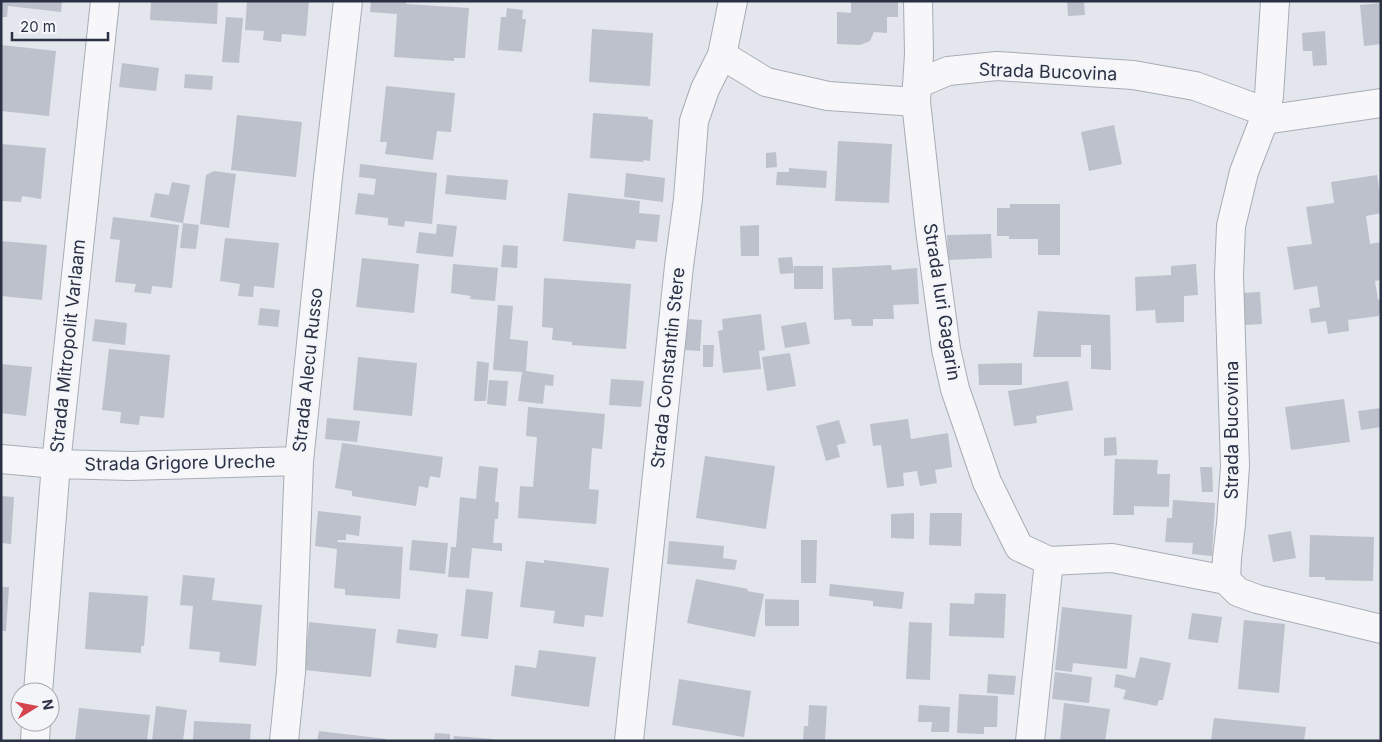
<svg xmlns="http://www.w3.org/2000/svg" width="1382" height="742" font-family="Inter,sans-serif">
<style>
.building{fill:#bdc1cc}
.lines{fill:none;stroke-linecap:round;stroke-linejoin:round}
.minor-casing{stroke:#a8acb7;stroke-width:30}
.minor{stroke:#f7f7fa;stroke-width:28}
.labels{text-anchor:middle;stroke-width:4.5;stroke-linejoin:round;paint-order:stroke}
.street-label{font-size:18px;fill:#2a3145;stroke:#f3f5f9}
</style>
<rect width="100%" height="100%" fill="#e3e6ec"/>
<path class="building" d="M1,1H62L61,12L8,6L7,17H1Z
M151,1H218L217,24L150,20Z
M247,1H309L306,36L282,34L281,42L263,40L264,31L245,30Z
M371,1H406V4L469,8L465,58H454V61L394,57L397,14L370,12Z
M851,1H898V17H887V33L874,32L870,41L860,45L837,44V12L851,13Z
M1067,1H1084L1085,15L1068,16Z
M1381,3V44L1364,46L1360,5Z
M507,8L523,10L522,19H526L522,52L498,50L501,17H506Z
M226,17L243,18L239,63L222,62Z
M592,29L653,33L650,86L589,82Z
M1325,31L1327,65L1313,66L1312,51H1303L1302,33Z
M1,45L56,51L49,116L1,111Z
M122,63L159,68L156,91L119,87Z
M185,74L213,76L212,90L184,88Z
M386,86L455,93L451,132L437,131L433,160L385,154L387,142H380Z
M593,113L648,117V119L653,120L650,161L643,160L644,162L590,158Z
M237,115L302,122L296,177L231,170Z
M1114,125L1122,164L1089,171L1081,132Z
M838,141L892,144L889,203L835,201Z
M1,144L46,148L41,199L22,196L21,202L2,201Z
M776,152L777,167L766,168V153Z
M360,164L437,173L432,224L405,221L404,227L388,225V218L355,214L358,193L374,195L376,179L359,177Z
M789,168L827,171L826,188L776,185L777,172H789Z
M214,171L236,174L229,228L200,224L206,175Z
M626,173L665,178L663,202L624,197Z
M447,175L508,180L506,200L445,194Z
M1377,175L1381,199V213L1366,216L1370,244L1381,242V280L1375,281L1378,300L1381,299V313H1379V316L1348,320L1349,331L1328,334L1326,321L1311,323L1309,309L1320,307L1317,286L1294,290L1287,247L1312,244L1306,207L1334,203L1331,182Z
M172,182L190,185L183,223L150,217L155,193L169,195Z
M568,193L640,201L639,213L660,215L657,242L636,240L635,249L563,241Z
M1010,204H1060V255H1038V239H1009V236H997V208H1010Z
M113,217L179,225L172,288L152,286L151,294L134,292L136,284L115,282L120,240L110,239Z
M183,223L199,225L196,249L180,248Z
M437,224L457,226L453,257L416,253L419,232L436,234Z
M759,225V256H741L740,226Z
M991,234L992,258L948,260L947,235Z
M225,238L279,243L274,288L254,286L253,297L238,296L240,284L220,281Z
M1,241L47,245L42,300L1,296Z
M503,245L518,246L517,268L501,267Z
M792,257L794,273L780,274L778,258Z
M362,258L419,264L414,313L356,307Z
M453,264L498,268L495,301L470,299L471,296L451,293Z
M1196,264L1198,295L1184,296V322L1156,323L1155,310L1136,311L1135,277L1171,275V266Z
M891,265L892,270L917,268L919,304L893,305L894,319H873V326H852L851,319L834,320L832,268Z
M794,266H823V289H794Z
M544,278L631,284L626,349L572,345V342L552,340L553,328L542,327Z
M1260,292L1262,324L1244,325L1242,293Z
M498,305L513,306L510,339L528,341L526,371L554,375L553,386L545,385L543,404L518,401L522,372L493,370Z
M260,308L280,310L278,327L258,325Z
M1038,311L1110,315L1111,370L1091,369V345H1081V357H1033Z
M761,314L765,350L759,351L761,369L723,373L718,331L723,330L722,319Z
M95,319L127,323L125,345L92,341Z
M686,319L702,320L700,351L685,350Z
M806,322L810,344L785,348L781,326Z
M703,345H714L713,367H703Z
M109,349L170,355L164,418L140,416L139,425L120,423L121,412L102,410Z
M790,353L796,386L767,391L762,357Z
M358,357L417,363L412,416L353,410Z
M477,361L489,363L486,401H474Z
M1022,363V385H979L978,364Z
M1,364L32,367L26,416L1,413Z
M611,379L644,381L641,407L609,405Z
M489,380L508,381L506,406L487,404Z
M1068,381L1073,410L1036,416L1037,423L1014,426L1008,391Z
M1344,399L1350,442L1291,450L1285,407Z
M528,407L605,414L602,449L592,448L589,489L599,490L596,524L518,518L520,486L533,487L537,437L526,436Z
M1381,408V427L1361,430L1358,411Z
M327,418L360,421L357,442L325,439Z
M908,419L911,439L948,433L952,467L935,470L937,483L920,486L917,471L903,473L904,486L887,488L881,445L873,446L870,424Z
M839,420L846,443L837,445L840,457L826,461L816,426Z
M1116,437L1117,455L1104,456V438Z
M342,443L443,457L440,478L430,476L428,488L419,486L416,506L352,496V491L335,488Z
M705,456L775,466L766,529L696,518Z
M1115,459L1158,460L1157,474H1170L1169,507L1134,506V515H1113Z
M479,466L498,468L495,502H499L498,519H495L493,543H502V551L472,548L469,578L448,577L451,547H456L460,497L476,499Z
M1200,467H1212L1213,492H1202Z
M1,496L14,497L11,544L1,543Z
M1173,500L1215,503L1212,556L1192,554L1193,543L1165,542L1167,518H1172Z
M318,511L361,516L359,536L346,534V540H338L337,542L403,547L400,599L345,595V589L334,588L337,549L315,546Z
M914,513V539L891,538V514Z
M930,513H962L961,546L929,545Z
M1291,531L1296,558L1273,562L1268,535Z
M1310,535L1374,537L1373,581L1325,580V577H1309Z
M412,540L448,543L445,574L409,570Z
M801,540H817L816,583H801Z
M669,541L724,546L723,558L737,560L735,570L667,564Z
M544,560L609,568L603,617L585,615L584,627L553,623L555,611L520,607L526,561L544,563Z
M183,575L215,578L212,600L262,605L256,666L219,662L220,652L189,649L193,606L180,605Z
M696,579L748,589L747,591L764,594L755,637L687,623Z
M830,584L904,592L902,609L873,606V601L829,596Z
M1,587H9L6,631H1Z
M466,589L493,592L488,639L461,636Z
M89,592L148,596L144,646H141V653L85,649Z
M975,593L1006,594L1004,638L949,636L950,603L974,604Z
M765,599L799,600V626H765Z
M1062,607L1132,615L1127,669L1073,663L1072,672L1055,670Z
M1192,613L1222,617L1218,643L1188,639Z
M1244,620L1285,624L1279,693L1238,689Z
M309,622L376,629L371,677L304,670Z
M909,622L932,623L930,680L906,679Z
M398,629L438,634L436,648L396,643Z
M539,650L596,657L589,707L511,696L515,665L536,668Z
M1140,657L1171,663L1163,700H1159L1157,706L1123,699L1126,690L1114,687L1116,674L1135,678Z
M1055,672L1092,677L1089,703L1052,699Z
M988,674L1016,676L1014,695L987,693Z
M679,679L751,691L744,737L672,725Z
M959,694L998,696L997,727H984V734L957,733Z
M1064,703L1110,709L1105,741H1060Z
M809,705L827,706L825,741H803L804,726H808Z
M919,705L950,707L949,732H931L932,722H918Z
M156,706L187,710L183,741H152Z
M79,708L150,715L147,741H75Z
M1214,718L1306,727L1304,741H1211Z
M194,721L251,724L250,741H193Z
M319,731L386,739V741H317Z
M435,733L450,734V741H434Z
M454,736L493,739V741H453Z"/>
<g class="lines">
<defs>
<path id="minor" d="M918,1L919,54L916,102L930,230L946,349L955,389L987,482L1019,547L1049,561L1112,558L1226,580
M1275,1L1269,96L1264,120L1244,172L1231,226L1229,275L1235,466L1231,524L1227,558L1226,580L1238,592L1257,599L1381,629
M722,55L766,82L828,96L916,102
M917,84L948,71L997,66L1133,75L1195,86L1266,112
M1264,120L1381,103
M1,459L56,464L130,466L299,461
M38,692L56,464L105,1
M35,741L36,722
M284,741L291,672L299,461L328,177L348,1
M629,741L679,266L688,199L694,121L705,89L722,55L733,1
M1030,741L1049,561"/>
</defs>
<use href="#minor" class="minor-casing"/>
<use href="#minor" class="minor"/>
</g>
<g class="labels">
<g class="street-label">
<text transform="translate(1048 72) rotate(2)" y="6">Strada Bucovina</text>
<text transform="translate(942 302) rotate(81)" y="6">Strada Iuri Gagarin</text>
<text transform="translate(68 346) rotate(-84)" y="6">Strada Mitropolit Varlaam</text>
<text transform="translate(668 368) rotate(-84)" y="6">Strada Constantin Stere</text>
<text transform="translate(308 370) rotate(-84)" y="6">Strada Alecu Russo</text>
<text transform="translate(1232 430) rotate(-90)" y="6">Strada Bucovina</text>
<text transform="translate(180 463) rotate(-1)" y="6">Strada Grigore Ureche</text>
</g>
</g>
<rect width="1382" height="742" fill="none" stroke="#2a3145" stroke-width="5"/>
<g transform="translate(35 707) rotate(80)"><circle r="24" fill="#f3f5f9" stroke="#a3a7b1"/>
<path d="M0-4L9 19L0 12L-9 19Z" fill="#d5444c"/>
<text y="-8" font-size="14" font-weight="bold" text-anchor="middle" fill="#2a3145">N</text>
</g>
<path d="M12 32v8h96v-8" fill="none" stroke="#2a3145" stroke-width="2.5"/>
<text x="20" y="32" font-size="15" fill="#2a3145" stroke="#f3f5f9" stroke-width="4" paint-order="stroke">20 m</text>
</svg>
